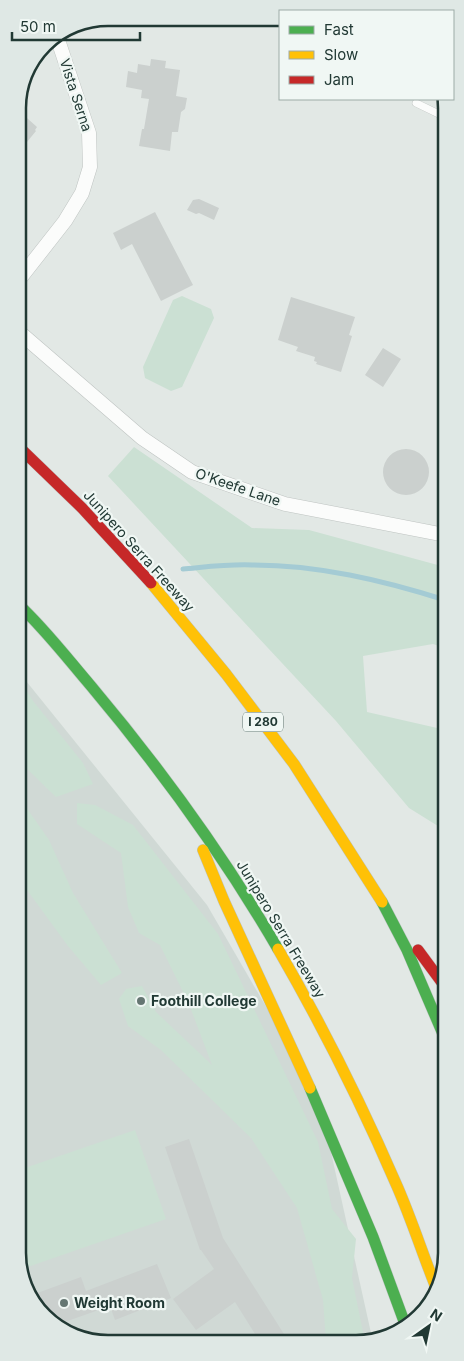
<svg xmlns="http://www.w3.org/2000/svg" width="464" height="1361" font-family="Inter,sans-serif">
<style>
.built{fill:#d0d9d5}
.green{fill:#cbe0d3}
.lines{fill:none;stroke-linecap:round;stroke-linejoin:round}
.stream{stroke:#a4cbd4;stroke-width:5}
.building{fill:#cbd0ce}
.lane-casing{stroke:#bfc4c2;stroke-width:8}
.street-casing{stroke:#bfc4c2;stroke-width:15}
.fast-casing{stroke:#bcc4c1;stroke-width:12}
.slow-casing{stroke:#bcc4c1;stroke-width:12}
.jam-casing{stroke:#bcc4c1;stroke-width:12}
.lane{stroke:#fbfcfb;stroke-width:7}
.street{stroke:#fbfcfb;stroke-width:14}
.fast{stroke:#4caf50;stroke-width:11}
.slow{stroke:#ffc107;stroke-width:11}
.jam{stroke:#c62828;stroke-width:11}
.poi-dot{fill:#657672;stroke:#f0f7f4;stroke-width:2}
.labels{text-anchor:middle;stroke-width:4.5;stroke-linejoin:round;paint-order:stroke}
.shield{fill:#f0f7f4;stroke:#5f726e;stroke-width:1}
.shield-label{font-size:12px;font-weight:bold;fill:#213934}
.street-label{font-size:14px;fill:#213934;stroke:#f0f7f4}
.poi-label{font-size:14px;font-weight:bold;fill:#213934;stroke:#f0f7f4;text-anchor:start}
.rim{fill:none;stroke:#213934;stroke-width:2.5}
</style>
<rect width="100%" height="100%" fill="#e2e8e5"/>
<path class="built" d="M18,671L207,905L319,1098L373,1342H91L44,1317L19,1271Z"/>
<path class="green" d="M182,296L211,309L214,318L182,387L171,391L145,378L143,367L173,300Z
M134,447L252,528L309,530L445,567V648L433,644L363,656L367,712L446,730V831L409,808L336,721L108,476Z
M19,679L33,701L83,763L93,784L56,797L19,761Z
M19,797L49,840L73,893L122,973L101,985L68,946L19,879Z
M77,803L95,805L133,825L218,934L318,1142L332,1209L356,1239L352,1278L365,1342H326L323,1300L297,1208L251,1138L161,1050L128,1026L119,999L126,989L142,986L156,1012L212,1065L189,1004L160,945L139,933L128,907L121,853L77,824Z
M135,1130L166,1219L19,1270V1170Z"/>
<g class="lines">
<path class="stream" d="M183,569C206,567 229,564 252,565C318,565 382,580 445,600"/>
</g>
<path class="building" d="M151,59L166,61L165,68L180,70L176,96L187,98L185,109L181,112L178,132H172L170,151L139,146L142,129H144L149,99L141,98L142,90L126,87L128,71L137,73L138,64L150,66Z
M18,110L37,127L35,130L36,131L18,153Z
M199,199L219,208L214,220L199,213L196,214L187,210L193,200Z
M155,212L193,285L161,301L132,244L121,250L113,233Z
M291,297L355,317L349,335L352,336L341,372L316,364L317,362L314,361L315,357L296,351L298,347L278,340Z
M383,348L401,359L383,387L365,375Z
M383 472a23 23 0 1 1 46 0a23 23 0 1 1-46 0Z
M189,1139L223,1238L289,1342H260L235,1302L196,1330L173,1299L214,1269L201,1250H200L165,1147Z
M157,1264L171,1298L115,1320L110,1306L59,1324L44,1317L32,1295L81,1277L86,1291Z"/>
<g class="lines">
<defs>
<path id="lane" d="M416,103L445,117"/>
<path id="street" d="M18,281L65,221L82,193L90,167L89,133L57,37
M18,331L142,438L192,472L285,504L445,535"/>
<path id="fast" d="M18,604C45,629 67,658 91,686C160,768 224,856 278,949
M382,902L407,950L446,1041
M310,1088L373,1237L405,1324"/>
<path id="slow" d="M151,583L226,674L294,764L382,902
M203,850L224,901L310,1088
M278,949C322,1025 362,1105 397,1186C411,1218 422,1252 435,1285"/>
<path id="jam" d="M18,446L82,508L151,583
M418,950L446,988"/>
</defs>
<use href="#lane" class="lane-casing"/>
<use href="#street" class="street-casing"/>
<use href="#fast" class="fast-casing"/>
<use href="#slow" class="slow-casing"/>
<use href="#jam" class="jam-casing"/>
<use href="#lane" class="lane"/>
<use href="#street" class="street"/>
<use href="#fast" class="fast"/>
<use href="#slow" class="slow"/>
<use href="#jam" class="jam"/>
</g>
<g class="poi-dot">
<circle cx="141" cy="1001" r="5"/>
<circle cx="64" cy="1303" r="5"/>
</g>
<g class="labels">
<rect class="shield" x="243" y="712.5" width="40" height="19" rx="4"/>
<g class="shield-label">
<text x="263" y="726">I 280</text>
</g>
<g class="street-label">
<text transform="translate(76 95) rotate(72)" y="5">Vista Serna</text>
<text transform="translate(238 487) rotate(19)" y="5">O'Keefe Lane</text>
<text transform="translate(139 551) rotate(48)" y="5">Junipero Serra Freeway</text>
<text transform="translate(281 929) rotate(59)" y="5">Junipero Serra Freeway</text>
</g>
<g class="poi-label">
<text x="151" y="1006">Foothill College</text>
<text x="74" y="1308">Weight Room</text>
</g>
</g>
<path d="M0 0H464V1361H0ZM108 26H356A82 82 0 0 1 438 108V1253A82 82 0 0 1 356 1335H108A82 82 0 0 1 26 1253V108A82 82 0 0 1 108 26Z" fill="#dfe8e5" fill-rule="evenodd"/>
<path class="rim" d="M108 26H356A82 82 0 0 1 438 108V1253A82 82 0 0 1 356 1335H108A82 82 0 0 1 26 1253V108A82 82 0 0 1 108 26Z"/>
<rect x="279" y="10" width="175" height="90" fill="#f0f7f4" stroke="#9daba7"/>
<rect x="289" y="26" width="25" height="8" fill="#4caf50" stroke="#9daba7"/>
<text x="324" y="35" font-size="15" fill="#213934">Fast</text>
<rect x="289" y="51" width="25" height="8" fill="#ffc107" stroke="#9daba7"/>
<text x="324" y="60" font-size="15" fill="#213934">Slow</text>
<rect x="289" y="76" width="25" height="8" fill="#c62828" stroke="#9daba7"/>
<text x="324" y="85" font-size="15" fill="#213934">Jam</text>
<g transform="translate(429 1326) rotate(33)" stroke="#f0f7f4" stroke-width="4" paint-order="stroke">
<path d="M0-4L9 19L0 12L-9 19Z" fill="#213934"/>
<text y="-8" font-size="14" font-weight="bold" text-anchor="middle" fill="#213934">N</text>
</g>
<path d="M12 32v8h128v-8" fill="none" stroke="#213934" stroke-width="2.5"/>
<text x="20" y="32" font-size="15" fill="#213934" stroke="#f0f7f4" stroke-width="4" paint-order="stroke">50 m</text>
</svg>
